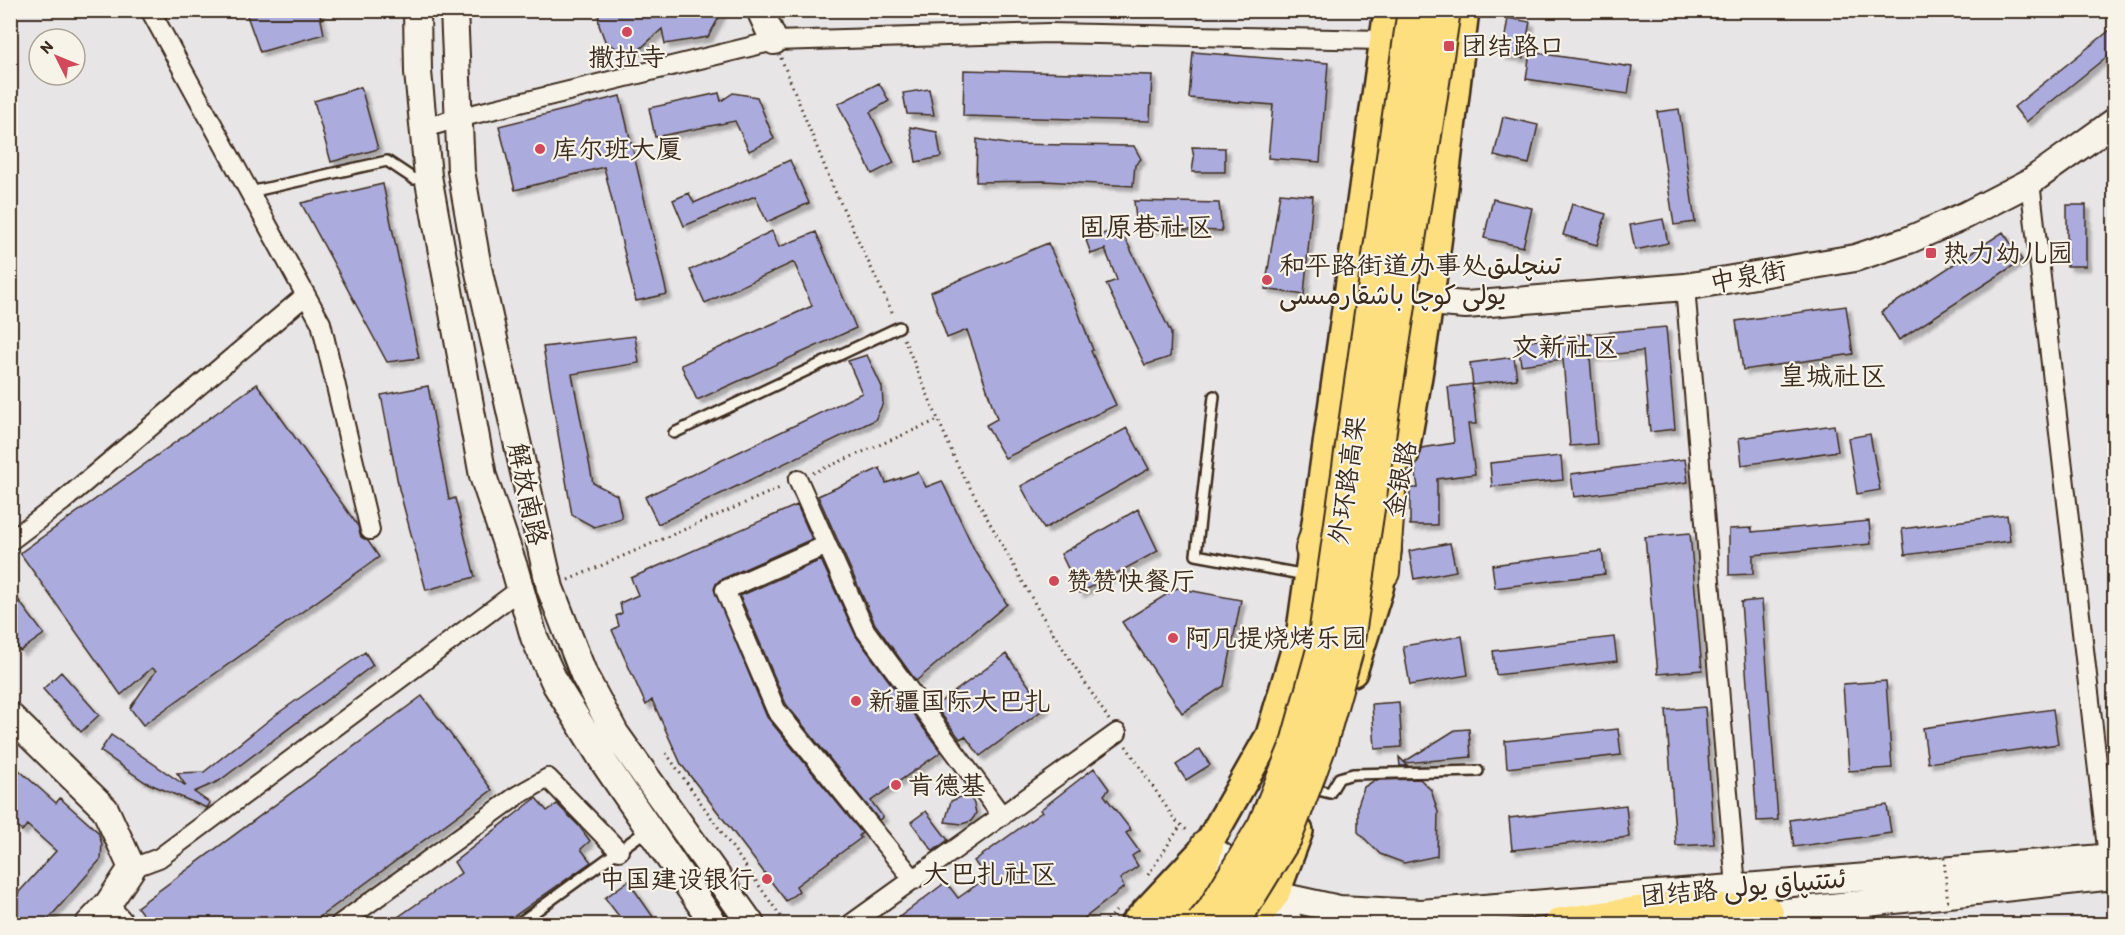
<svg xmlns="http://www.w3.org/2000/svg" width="2125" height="935" font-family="Itim,'Playpen Sans Arabic','LXGW WenKai TC',sans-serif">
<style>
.built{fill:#d6d4e3}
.building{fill:#abacdd;stroke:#3b2a1e;stroke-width:1.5;filter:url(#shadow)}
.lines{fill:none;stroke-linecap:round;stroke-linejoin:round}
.lane-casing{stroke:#3b2a1e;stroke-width:14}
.street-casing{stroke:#3b2a1e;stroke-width:22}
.secondary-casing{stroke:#3b2a1e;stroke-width:30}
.primary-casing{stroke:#3b2a1e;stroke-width:32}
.highway-casing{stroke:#3b2a1e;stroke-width:36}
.path{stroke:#3b2a1e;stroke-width:3;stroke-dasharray:1.5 4.5;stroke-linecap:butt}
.lane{stroke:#f7f3e8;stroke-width:9}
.street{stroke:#f7f3e8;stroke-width:18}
.secondary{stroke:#f7f3e8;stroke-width:26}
.primary{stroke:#fddf80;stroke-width:27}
.highway{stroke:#fddf80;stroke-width:32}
.highway-bridge-casing{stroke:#3b2a1e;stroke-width:36;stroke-linecap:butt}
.path-bridge{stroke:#3b2a1e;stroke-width:3;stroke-dasharray:1.5 4.5;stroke-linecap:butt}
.highway-bridge{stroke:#fddf80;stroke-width:32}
.poi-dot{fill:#d1495b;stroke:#f7f3e8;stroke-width:2}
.labels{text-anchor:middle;stroke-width:4.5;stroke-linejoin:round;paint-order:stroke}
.poi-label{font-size:26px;fill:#3b2a1e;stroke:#f7f3e8;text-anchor:start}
.street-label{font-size:26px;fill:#3b2a1e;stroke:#f7f3e8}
.neighbourhood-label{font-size:27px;fill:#3b2a1e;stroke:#f7f3e8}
</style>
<defs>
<filter id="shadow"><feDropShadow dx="4.5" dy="4.5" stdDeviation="1.5" flood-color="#0004"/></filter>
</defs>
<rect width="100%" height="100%" fill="#e8e5e6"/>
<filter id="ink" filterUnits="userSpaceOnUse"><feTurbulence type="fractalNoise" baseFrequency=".0167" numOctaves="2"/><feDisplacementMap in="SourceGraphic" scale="12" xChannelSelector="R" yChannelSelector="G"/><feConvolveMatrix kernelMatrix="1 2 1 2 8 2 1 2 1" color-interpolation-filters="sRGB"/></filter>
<g filter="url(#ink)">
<path class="built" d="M2114,915V924H2013Z"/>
<path class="building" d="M245,10H319L324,34L260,52Z
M598,10H652L655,15L669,10H723L708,37L665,44L662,29L640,49L625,54L605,41L599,25Z
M1508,18L1530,22L1523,58L1502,55Z
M2115,26V50L2026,122L2014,107Z
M1193,52L1328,63L1320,162L1268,158L1273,105L1189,98Z
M1530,52L1632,67L1628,94L1526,79Z
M964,70L1152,75L1150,121L963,116Z
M879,83L889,101L870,112L894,163L872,174L838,104Z
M361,87L378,149L331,162L314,101Z
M929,89L934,115L907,114L903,93Z
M719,93L721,101L733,93L757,97L774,139L749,151L735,121L655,137L649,108Z
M620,96L667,294L636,301L604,167L515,190L499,126Z
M1679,109L1695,222L1674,225L1657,112Z
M1503,117L1538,125L1529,164L1494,156Z
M910,127L937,132L941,157L916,162Z
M977,139L1007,144L1134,146L1141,159L1135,165L1133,186L1044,181L976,182Z
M1192,147L1225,148V172H1192L1194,158Z
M790,160L809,203L767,222L755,196L684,226L673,200L689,193L694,203Z
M383,184L419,358L387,362L301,203Z
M1280,193L1313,196L1304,295L1265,289Z
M1493,199L1532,208L1523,247L1484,238Z
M1134,201L1219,203L1222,231L1137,228Z
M1572,204L1606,214L1597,245L1563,235Z
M2067,205H2086V266H2067Z
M1663,219L1668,243L1635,250L1630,225Z
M772,231L779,247L816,232L856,328L697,400L681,365L812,306L794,262L705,303L690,270Z
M1108,232L1126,240L1171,333L1170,357L1145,365L1106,284L1117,280L1105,249L1091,254L1086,240Z
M2003,232L2022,260L1899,340L1881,312Z
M1048,243L1074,301L1093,350L1091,351L1116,405L1005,458L986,425L997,419L967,330L947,338L931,292Z
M1846,306L1853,354L1743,370L1736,321Z
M1666,327L1675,429L1650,432L1643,351L1590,357L1597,444L1570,446L1563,359L1521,365L1518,343L1565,336Z
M635,336L639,363L572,374L593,483L617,495L622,518L594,527L572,515L543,347Z
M867,355L882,387L883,403L875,420L658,524L645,497L862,393L848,361Z
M1514,357L1517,379L1473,385L1470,363Z
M257,384L358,526L361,537L368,541L379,557L143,725L130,708L156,671L152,668L121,695L20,553Z
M1472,384L1476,424H1468L1475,474L1437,479V525H1410V488H1418L1415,467L1419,459L1421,448L1454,443L1448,387Z
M428,386L449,500L455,498L475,577L426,590L399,489L381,395Z
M1834,425L1838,451L1742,465L1739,438Z
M1127,428L1149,469L1044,529L1021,486Z
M1870,434L1880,490L1857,494L1848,438Z
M1561,456L1563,480L1492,487L1490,463Z
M1685,459L1688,482L1574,497L1571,474Z
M880,468L886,483L918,472L926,487L942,481L975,551L1007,604L916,681L875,624L818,496Z
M797,505L812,539L720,580L716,584L714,589L767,717L862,833L859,836L861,838L796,886L799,891L786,901L681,764L652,700L646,705L612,630L619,626L616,616L622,613L620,603L638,595L631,578Z
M1138,509L1158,551L1080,593L1061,554Z
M2007,515L2010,541L1905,555L1902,529Z
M1869,521L1871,544L1753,555V574L1729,575V529L1752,528V532Z
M1690,533L1702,670L1658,674L1645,537Z
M1450,543L1456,571L1414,579L1409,551Z
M1602,551L1605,574L1495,588L1492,565Z
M821,560L856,636L941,752L871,801L883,817L879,820L786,704L740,596Z
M1177,588L1241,600L1224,686L1182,713L1122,622Z
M10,589L44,634L20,651L10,637Z
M1762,600L1778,820L1757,821L1741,602Z
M1462,636L1468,675L1410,685L1403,646Z
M1614,637L1617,661L1496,675L1493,651Z
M365,652L373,665L219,781L194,792L210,803L207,808L145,782L100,751L111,735L186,786L177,773L204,772L274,716Z
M1006,654L1045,708L980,756L965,736L960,739L935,706Z
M61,672L99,715L81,732L43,689Z
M1886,681L1892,768L1849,771L1843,684Z
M422,696L492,790L310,924H150L137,907Z
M1399,702L1402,747L1375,749L1372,704Z
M1705,707L1714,844L1676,846L1666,710Z
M2053,709L2058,744L1928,763L1923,728Z
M1469,729L1471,757L1405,763L1408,766H1400L1399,757L1404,762L1455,730Z
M1618,729L1621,755L1507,768L1505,741Z
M1200,749L1210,765L1186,780L1176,765Z
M10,762L56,803L60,798L98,832L102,844L101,859L44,924H10V902L56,851L27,825L22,831L10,820Z
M1094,768L1109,789L1104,795L1131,830L1126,833L1139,851L1132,856L1138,866L1120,879L1124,887L1077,924H890L946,882L958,898L986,878L974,861L1042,812L1040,810Z
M1420,779L1431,790L1438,812L1437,856L1404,863L1380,854L1358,832V805L1364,787L1375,780Z
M963,796L972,800L974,804L976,813L974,817L971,821L962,824L945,822L951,801Z
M536,798L547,811L557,804L579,826L590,841L581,849L591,862L503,924H388L461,873L454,862Z
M1626,805L1629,837L1512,850L1509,818Z
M1887,805L1891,833L1794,847L1790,820Z
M926,811L948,840L933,851L911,822Z
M628,881L640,898L658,924H625L605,898Z"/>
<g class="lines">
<defs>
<path id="lane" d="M250,192L387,161L414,179
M1214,396L1196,555L1306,575
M674,433L899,327
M1314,789L1330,793L1339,778L1353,774L1478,771
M518,924L647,830"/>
<path id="street" d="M150,10L321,323L370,530
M425,128L458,118L774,41L1049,33L1382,40
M2030,182L2108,857
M1685,287L1736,887
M798,480L827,545
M10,541L63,501L306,295
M132,868L159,858L519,590
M914,880L776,710L725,590L827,545L865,630L1002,816
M108,904L126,924
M340,924L518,795L548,778L619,851
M851,924L1117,733"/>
<path id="secondary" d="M417,10L418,72L428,176L483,476L515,570L534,637L556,685L605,764L714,924
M454,10L461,171L478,268L550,588L584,675L615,733L751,924
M760,10L774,41
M1410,298L1429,302L1466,305L1685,287L1855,258L1909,240L1964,216L2030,182L2114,122
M10,716L105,809L132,868L108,904L89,924
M1207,846L1275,895L1339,909L1421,913L2114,857
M1275,895L1290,924
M1677,924L2114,876"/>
<path id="primary" d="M1404,456C1432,309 1447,159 1465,10
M1353,672L1379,589L1387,550
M1134,924L1207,846L1270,735L1301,630L1388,10
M1252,924L1275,895L1299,831"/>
<path id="highway" d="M1312,549L1327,500
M1383,572L1392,450L1396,424
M1166,924L1194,890L1207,846
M1561,924L1679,907L1767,913"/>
</defs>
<use href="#lane" class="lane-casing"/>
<use href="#street" class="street-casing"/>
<use href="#secondary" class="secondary-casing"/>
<use href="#primary" class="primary-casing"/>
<use href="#highway" class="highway-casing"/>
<path class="path" d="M781,58L833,187L894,316
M904,339L957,464L1039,611L1109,720
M813,473L938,420
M568,580L782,487
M1126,746L1175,820L1189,832
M666,753L786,924
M1148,875L1181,825
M1102,924L1116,911"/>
<use href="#lane" class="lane"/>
<use href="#street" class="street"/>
<use href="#secondary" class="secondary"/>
<use href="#primary" class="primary"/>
<use href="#highway" class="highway"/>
<defs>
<path id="highway-bridge" d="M1202,924L1213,911L1264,826L1296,747L1323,650L1414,10
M1232,924L1286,836L1320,745L1346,653L1444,10"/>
</defs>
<use href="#highway-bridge" class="highway-bridge-casing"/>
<path class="path-bridge" d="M1944,858L1948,905"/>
<use href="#highway-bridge" class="highway-bridge"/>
</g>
</g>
<g class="poi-dot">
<circle cx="627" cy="32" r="6"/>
<rect x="1443" y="40" width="12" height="12" rx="3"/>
<circle cx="540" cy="149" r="6"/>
<rect x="1925" y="247" width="12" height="12" rx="3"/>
<circle cx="1267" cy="280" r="6"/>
<circle cx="1054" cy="581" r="6"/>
<circle cx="1173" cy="638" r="6"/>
<circle cx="856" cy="701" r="6"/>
<circle cx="896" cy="785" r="6"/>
<circle cx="767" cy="879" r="6"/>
</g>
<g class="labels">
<g class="poi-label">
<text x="1461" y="55">团结路口</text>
<text x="627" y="66" text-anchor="middle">撒拉寺</text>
<text x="552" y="158">库尔班大厦</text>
<text x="1943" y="262">热力幼儿园</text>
<text x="1279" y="274">和平路街道办事处تىنچلىق<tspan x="1279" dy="30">يولى كوچا باشقارمىسى</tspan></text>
<text x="1066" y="590">赞赞快餐厅</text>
<text x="1185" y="647">阿凡提烧烤乐园</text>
<text x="868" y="710">新疆国际大巴扎</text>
<text x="908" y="794">肯德基</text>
<text x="755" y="888" text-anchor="end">中国建设银行</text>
</g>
<g class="street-label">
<text transform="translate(1748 276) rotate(-10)" y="9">中泉街</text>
<text transform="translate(1400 479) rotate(-79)" y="9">金银路</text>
<text transform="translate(1347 480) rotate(-82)" y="9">外环路高架</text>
<text transform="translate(528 494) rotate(78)" y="9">解放南路</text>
<text transform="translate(1743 887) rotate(-5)" y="9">团结路 ئىتتىپاق يولى</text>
</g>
<g class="neighbourhood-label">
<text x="1146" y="236">固原巷社区</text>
<text x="1565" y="356">文新社区</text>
<text x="1833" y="385">皇城社区</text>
<text x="990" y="883">大巴扎社区</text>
</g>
</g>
<rect width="2125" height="935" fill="none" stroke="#f7f3e8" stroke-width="36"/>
<rect x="18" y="18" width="2089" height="899" fill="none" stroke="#3b2a1e" stroke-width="2" filter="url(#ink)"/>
<g transform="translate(57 57) rotate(313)"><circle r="28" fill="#f7f3e8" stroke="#aca397" stroke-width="1.5"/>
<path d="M0-4.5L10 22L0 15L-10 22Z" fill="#d1495b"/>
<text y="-9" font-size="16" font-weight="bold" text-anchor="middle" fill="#3b2a1e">N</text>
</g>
</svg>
